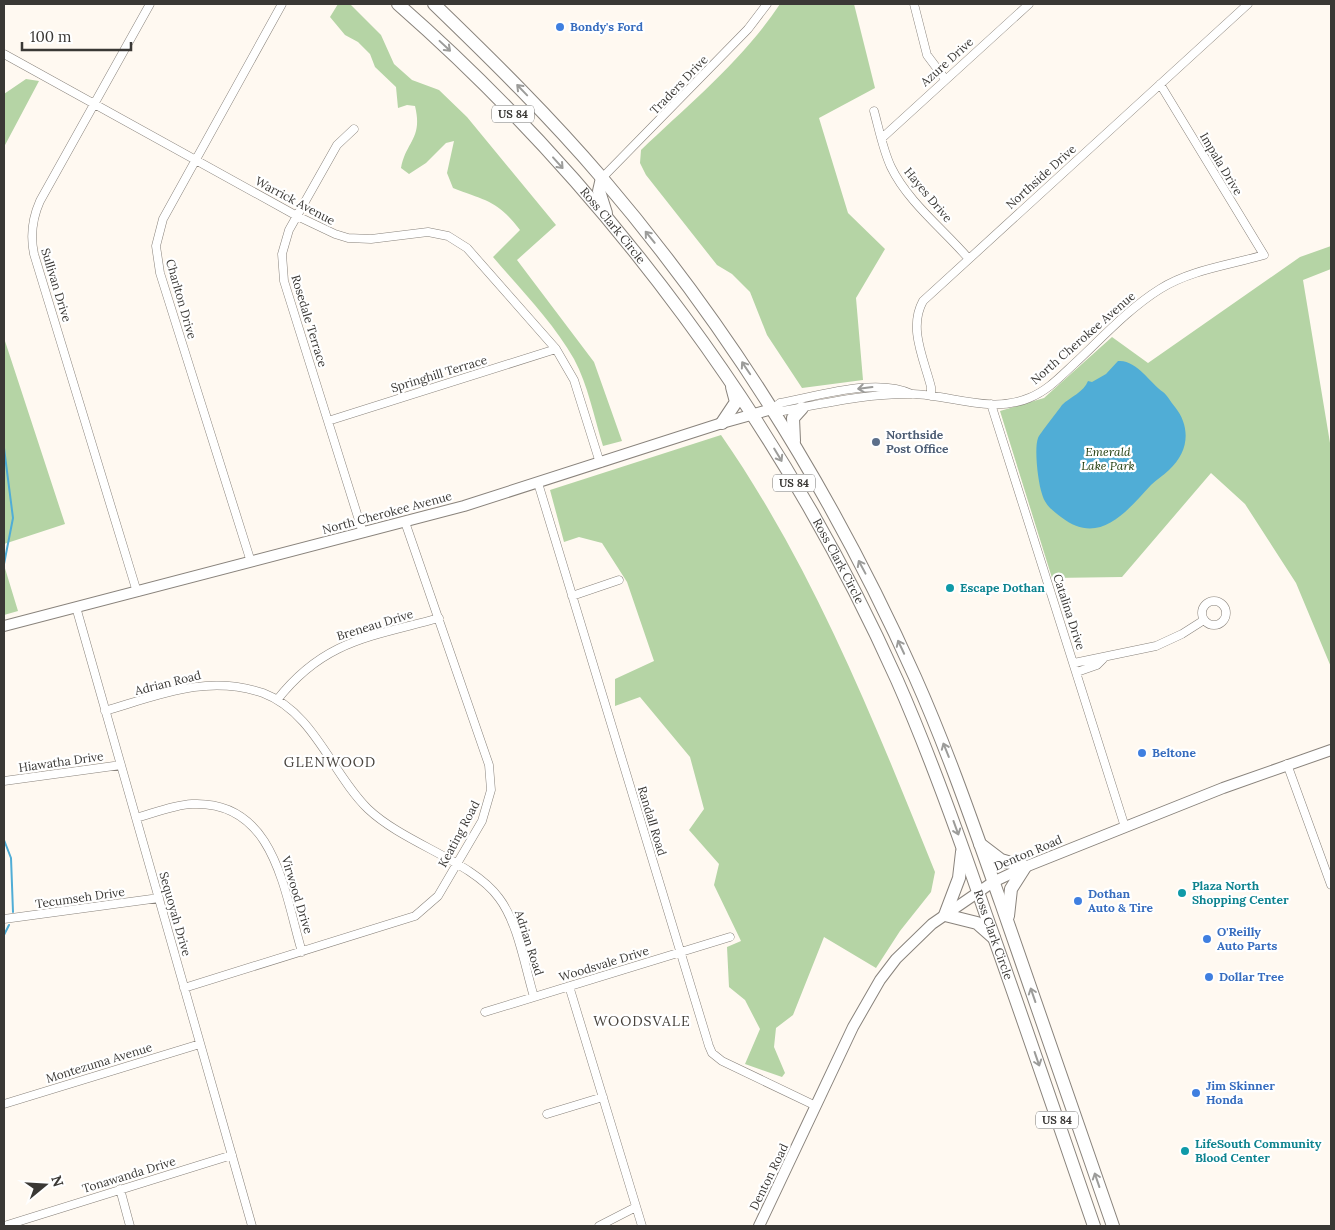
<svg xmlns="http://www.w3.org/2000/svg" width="1335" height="1230" font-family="Lora,serif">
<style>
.green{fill:#b5d4a5}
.water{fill:#50add6}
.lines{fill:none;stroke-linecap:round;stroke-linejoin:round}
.stream{stroke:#50add6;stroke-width:2}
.minor-casing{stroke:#89837c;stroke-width:9}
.tertiary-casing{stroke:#89837c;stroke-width:12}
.trunk-casing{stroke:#89837c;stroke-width:14}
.minor{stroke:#fff;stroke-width:8}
.tertiary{stroke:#fff;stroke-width:10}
.trunk{stroke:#fff;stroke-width:12}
.oneway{stroke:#9c9c9a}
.shop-dot{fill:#3f7fe0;stroke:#fff;stroke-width:2}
.service-dot{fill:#5c6f8a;stroke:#fff;stroke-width:2}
.culture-dot{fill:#0f9aa8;stroke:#fff;stroke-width:2}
.labels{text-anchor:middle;stroke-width:4.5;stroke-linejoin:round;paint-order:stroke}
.shield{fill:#fff;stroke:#757472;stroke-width:1}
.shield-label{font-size:11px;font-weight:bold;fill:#3a3835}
.shop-label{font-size:12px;font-weight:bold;fill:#366cbe;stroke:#fff;text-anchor:start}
.street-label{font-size:12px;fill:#3a3835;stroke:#fff}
.service-label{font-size:12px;font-weight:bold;fill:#4e5e75;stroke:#fff;text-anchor:start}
.park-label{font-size:12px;font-style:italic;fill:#1d3a09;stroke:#fff}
.culture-label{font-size:12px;font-weight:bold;fill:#0d838f;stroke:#fff;text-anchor:start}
.neighbourhood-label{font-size:14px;letter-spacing:1px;fill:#47423c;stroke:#fff}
</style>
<rect width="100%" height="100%" fill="#fff9f1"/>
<path class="green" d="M338,4H350L381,35L394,64L412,80L439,90L467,117L556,225L517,260L594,362L622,441L603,446C594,417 588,385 574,359C553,322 520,289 493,257L520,230C497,200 486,201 453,188L447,173L454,141L446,143L426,163L409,174L401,168C406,141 423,139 415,106L407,105L398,108L396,87L375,67L370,54L358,42L345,35L330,17Z
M780,4H854L875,88L819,118L848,213L885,249L856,298L863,380L802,388L767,335L750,292L732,274L717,265L646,175L640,163L641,150C689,104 743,60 780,4Z
M26,79L39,81L4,147V94Z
M1331,246V269L1303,280L1331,449V667L1296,583L1245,504L1211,473L1122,577L1052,578L1000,411L1044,398L1112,337L1148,363L1300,257Z
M4,338L65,524L4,544Z
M721,435C814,569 874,721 935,872L931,892L900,931L876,968L824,937L793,1015L776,1028L774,1047L785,1073L782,1077L745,1064L760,1029L745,1000L729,987L727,947L741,941L714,885L719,864L689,830L704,809L690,757L640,697L615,706V679L654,661L627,582L602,543L579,537L564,542L550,490Z
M4,565L18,611L4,615Z"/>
<path class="water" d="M1118,361C1136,359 1150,383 1163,392C1168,396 1170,401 1175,407C1191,427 1189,452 1169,470C1163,476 1157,479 1151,485C1126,512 1099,547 1061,517C1052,510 1045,505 1042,494C1038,482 1034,449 1038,438C1039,435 1060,408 1062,405C1070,397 1084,392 1088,381L1092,382L1106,374Z"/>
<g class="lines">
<path class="stream" d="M4,448L13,518L4,564
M4,840L11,858L13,912
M4,935L9,925"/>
<defs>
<path id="minor" d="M914,4L927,55L945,79
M4,54L297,216L335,234L348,238L371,239L428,232L448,236L467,248L556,349L574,380L600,463
M874,111C879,129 883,150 891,167C908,202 943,229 968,258
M354,129L337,145L289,230L282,254L284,281L363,533
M882,138L1029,4
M602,178L748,29L767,4
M931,396V387C924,359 908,328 923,301L1248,4
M991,404L1125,827
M772,409L783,411C826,403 869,393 913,394C951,395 992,414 1029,398C1047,391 1060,377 1074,364C1101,339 1128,309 1160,289C1190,270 1230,265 1264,255L1160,84
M772,409L780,403C819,396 876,377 912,394
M328,421L556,349
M538,483L709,1046L712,1053L722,1061L816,1106
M251,562L160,273L156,246L163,219L282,4
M137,592L34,254C30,235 32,219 40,201L150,4
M572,596L619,580
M1202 613a12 12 0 1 1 24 0a12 12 0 1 1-24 0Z
M76,607L252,1226
M1074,663L1156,646L1182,634L1204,620
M1077,672L1097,665L1103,659
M277,700C324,640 370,637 439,618
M105,711C159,695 207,674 263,693C314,712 332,774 368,809C405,844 472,861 499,898C518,923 525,967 534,997
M1287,764L1331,885
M4,781L121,765
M136,818C154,813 173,805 192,804C275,800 284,892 302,952
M4,919L159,898
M569,986L642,1226
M184,988L415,916L438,896L482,821L491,790L489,765L405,522
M485,1012L730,937
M4,1104L200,1044
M547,1114L603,1097
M120,1189L130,1226
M4,1226L232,1155
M599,1226L636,1207"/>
<path id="tertiary" d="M4,626L464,506L722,423L772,409
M759,1226L853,1027L880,980L896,959L932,924L993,882L1025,867L1223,788L1331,750"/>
<g id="trunk">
<path id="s1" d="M398,4C608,188 783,425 897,680C931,757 959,836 986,915C1023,1018 1058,1122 1094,1226"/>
<path d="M434,4C492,60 550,117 602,178C730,328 835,498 915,677C948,751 974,827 1001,903C1039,1011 1076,1119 1113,1226"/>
<path d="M602,178L599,191L606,213"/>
<path d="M722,423L736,402L732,387"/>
<path d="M794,441L793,418L802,408"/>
<path d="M980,844L1001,860L1025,867L1011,889L1008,916"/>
<path d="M962,852L959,878L945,915L977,923L994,938"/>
</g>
</defs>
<use href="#minor" class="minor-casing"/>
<use href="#tertiary" class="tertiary-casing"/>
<use href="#trunk" class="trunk-casing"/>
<use href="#minor" class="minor"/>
<use href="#tertiary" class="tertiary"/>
<use href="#trunk" class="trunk"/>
</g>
<defs><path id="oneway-shaft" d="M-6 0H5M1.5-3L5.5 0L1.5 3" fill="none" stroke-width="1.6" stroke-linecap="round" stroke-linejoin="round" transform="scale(1.25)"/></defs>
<g class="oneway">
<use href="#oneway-shaft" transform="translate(445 46) rotate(43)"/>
<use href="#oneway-shaft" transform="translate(522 90) rotate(-134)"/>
<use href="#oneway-shaft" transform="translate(558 163) rotate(48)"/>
<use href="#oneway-shaft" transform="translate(650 237) rotate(-129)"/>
<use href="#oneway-shaft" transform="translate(746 368) rotate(-124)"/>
<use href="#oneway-shaft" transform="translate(865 388) rotate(173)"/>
<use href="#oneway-shaft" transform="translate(778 455) rotate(59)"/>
<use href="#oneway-shaft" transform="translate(862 567) rotate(-118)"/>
<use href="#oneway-shaft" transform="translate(901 647) rotate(-115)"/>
<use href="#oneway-shaft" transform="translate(946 750) rotate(-112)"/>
<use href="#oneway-shaft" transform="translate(956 828) rotate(70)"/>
<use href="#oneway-shaft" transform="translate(1033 995) rotate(-109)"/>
<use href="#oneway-shaft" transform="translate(1037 1059) rotate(71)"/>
<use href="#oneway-shaft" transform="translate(1097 1180) rotate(-109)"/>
</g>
<g class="shop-dot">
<circle cx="560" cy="27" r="5"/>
<circle cx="1142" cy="753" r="5"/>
<circle cx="1078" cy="901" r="5"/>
<circle cx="1207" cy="939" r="5"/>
<circle cx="1209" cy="977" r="5"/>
<circle cx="1196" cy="1093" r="5"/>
</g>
<circle class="service-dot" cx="876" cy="442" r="5"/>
<g class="culture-dot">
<circle cx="950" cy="588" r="5"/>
<circle cx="1182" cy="893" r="5"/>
<circle cx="1185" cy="1151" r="5"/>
</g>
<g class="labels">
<g class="shield">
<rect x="492" y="105.5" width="42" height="17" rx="4"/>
<rect x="773" y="474.5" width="42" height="17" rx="4"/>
<rect x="1036" y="1111.5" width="42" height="17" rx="4"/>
</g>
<g class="shield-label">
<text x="513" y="118">US 84</text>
<text x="794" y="487">US 84</text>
<text x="1057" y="1124">US 84</text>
</g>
<g class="shop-label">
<text x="570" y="31">Bondy's Ford</text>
<text x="1152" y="757">Beltone</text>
<text x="1088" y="898">Dothan<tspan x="1088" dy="14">Auto &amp; Tire</tspan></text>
<text x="1217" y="936">O'Reilly<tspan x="1217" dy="14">Auto Parts</tspan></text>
<text x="1219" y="981">Dollar Tree</text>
<text x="1206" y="1090">Jim Skinner<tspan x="1206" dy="14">Honda</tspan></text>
</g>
<g class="street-label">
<text transform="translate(947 62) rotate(-42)" y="4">Azure Drive</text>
<text transform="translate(679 85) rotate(-46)" y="4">Traders Drive</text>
<text transform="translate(1221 164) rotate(59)" y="4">Impala Drive</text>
<text transform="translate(1041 177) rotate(-42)" y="4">Northside Drive</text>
<text transform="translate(928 195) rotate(50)" y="4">Hayes Drive</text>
<text transform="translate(295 201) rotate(28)" y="4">Warrick Avenue</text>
<text dy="4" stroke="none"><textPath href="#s1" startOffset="309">Ross Clark Circle</textPath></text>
<text transform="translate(56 285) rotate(73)" y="4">Sullivan Drive</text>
<text transform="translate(181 299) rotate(74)" y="4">Charlton Drive</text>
<text transform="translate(309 321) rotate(73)" y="4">Rosedale Terrace</text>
<text transform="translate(1083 338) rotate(-41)" y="4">North Cherokee Avenue</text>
<text transform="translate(439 374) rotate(-17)" y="4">Springhill Terrace</text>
<text transform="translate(387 513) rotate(-15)" y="4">North Cherokee Avenue</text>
<text dy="4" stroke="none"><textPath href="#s1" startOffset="714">Ross Clark Circle</textPath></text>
<text transform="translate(1069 612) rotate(72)" y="4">Catalina Drive</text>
<text transform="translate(375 625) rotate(-17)" y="4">Breneau Drive</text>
<text transform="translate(168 683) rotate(-14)" y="4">Adrian Road</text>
<text transform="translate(61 762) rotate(-8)" y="4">Hiawatha Drive</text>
<text transform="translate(652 821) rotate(73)" y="4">Randall Road</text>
<text transform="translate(459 834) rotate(-62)" y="4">Keating Road</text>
<text transform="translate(1028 853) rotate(-23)" y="4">Denton Road</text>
<text transform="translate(297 895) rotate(73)" y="4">Virwood Drive</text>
<text transform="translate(80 898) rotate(-8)" y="4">Tecumseh Drive</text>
<text transform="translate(175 914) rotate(74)" y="4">Sequoyah Drive</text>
<text dy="4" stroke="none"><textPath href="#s1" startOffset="1119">Ross Clark Circle</textPath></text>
<text transform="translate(529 943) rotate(72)" y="4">Adrian Road</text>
<text transform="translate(604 964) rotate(-17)" y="4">Woodsvale Drive</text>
<text transform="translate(99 1063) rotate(-17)" y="4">Montezuma Avenue</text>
<text transform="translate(129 1175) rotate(-17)" y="4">Tonawanda Drive</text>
<text transform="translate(769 1177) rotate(-64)" y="4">Denton Road</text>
</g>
<g class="service-label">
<text x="886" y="439">Northside<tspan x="886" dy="14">Post Office</tspan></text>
</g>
<g class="park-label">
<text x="1108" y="456">Emerald<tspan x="1108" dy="14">Lake Park</tspan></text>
</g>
<g class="culture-label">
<text x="960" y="592">Escape Dothan</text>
<text x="1192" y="890">Plaza North<tspan x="1192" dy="14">Shopping Center</tspan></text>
<text x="1195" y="1148">LifeSouth Community<tspan x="1195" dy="14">Blood Center</tspan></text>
</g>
<g class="neighbourhood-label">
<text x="330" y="767">GLENWOOD</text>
<text x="642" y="1026">WOODSVALE</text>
</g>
</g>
<rect width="1335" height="1230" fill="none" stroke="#3a3835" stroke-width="10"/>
<g transform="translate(45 1185) rotate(72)" stroke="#ffffff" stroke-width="4" paint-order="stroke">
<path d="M0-4L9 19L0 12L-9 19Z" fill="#3a3835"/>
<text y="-8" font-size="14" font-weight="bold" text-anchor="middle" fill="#3a3835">N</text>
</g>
<path d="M22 42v8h109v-8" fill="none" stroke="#3a3835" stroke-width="2.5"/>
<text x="30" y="42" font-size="15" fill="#3a3835" stroke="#ffffff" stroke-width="4" paint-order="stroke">100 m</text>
</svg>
